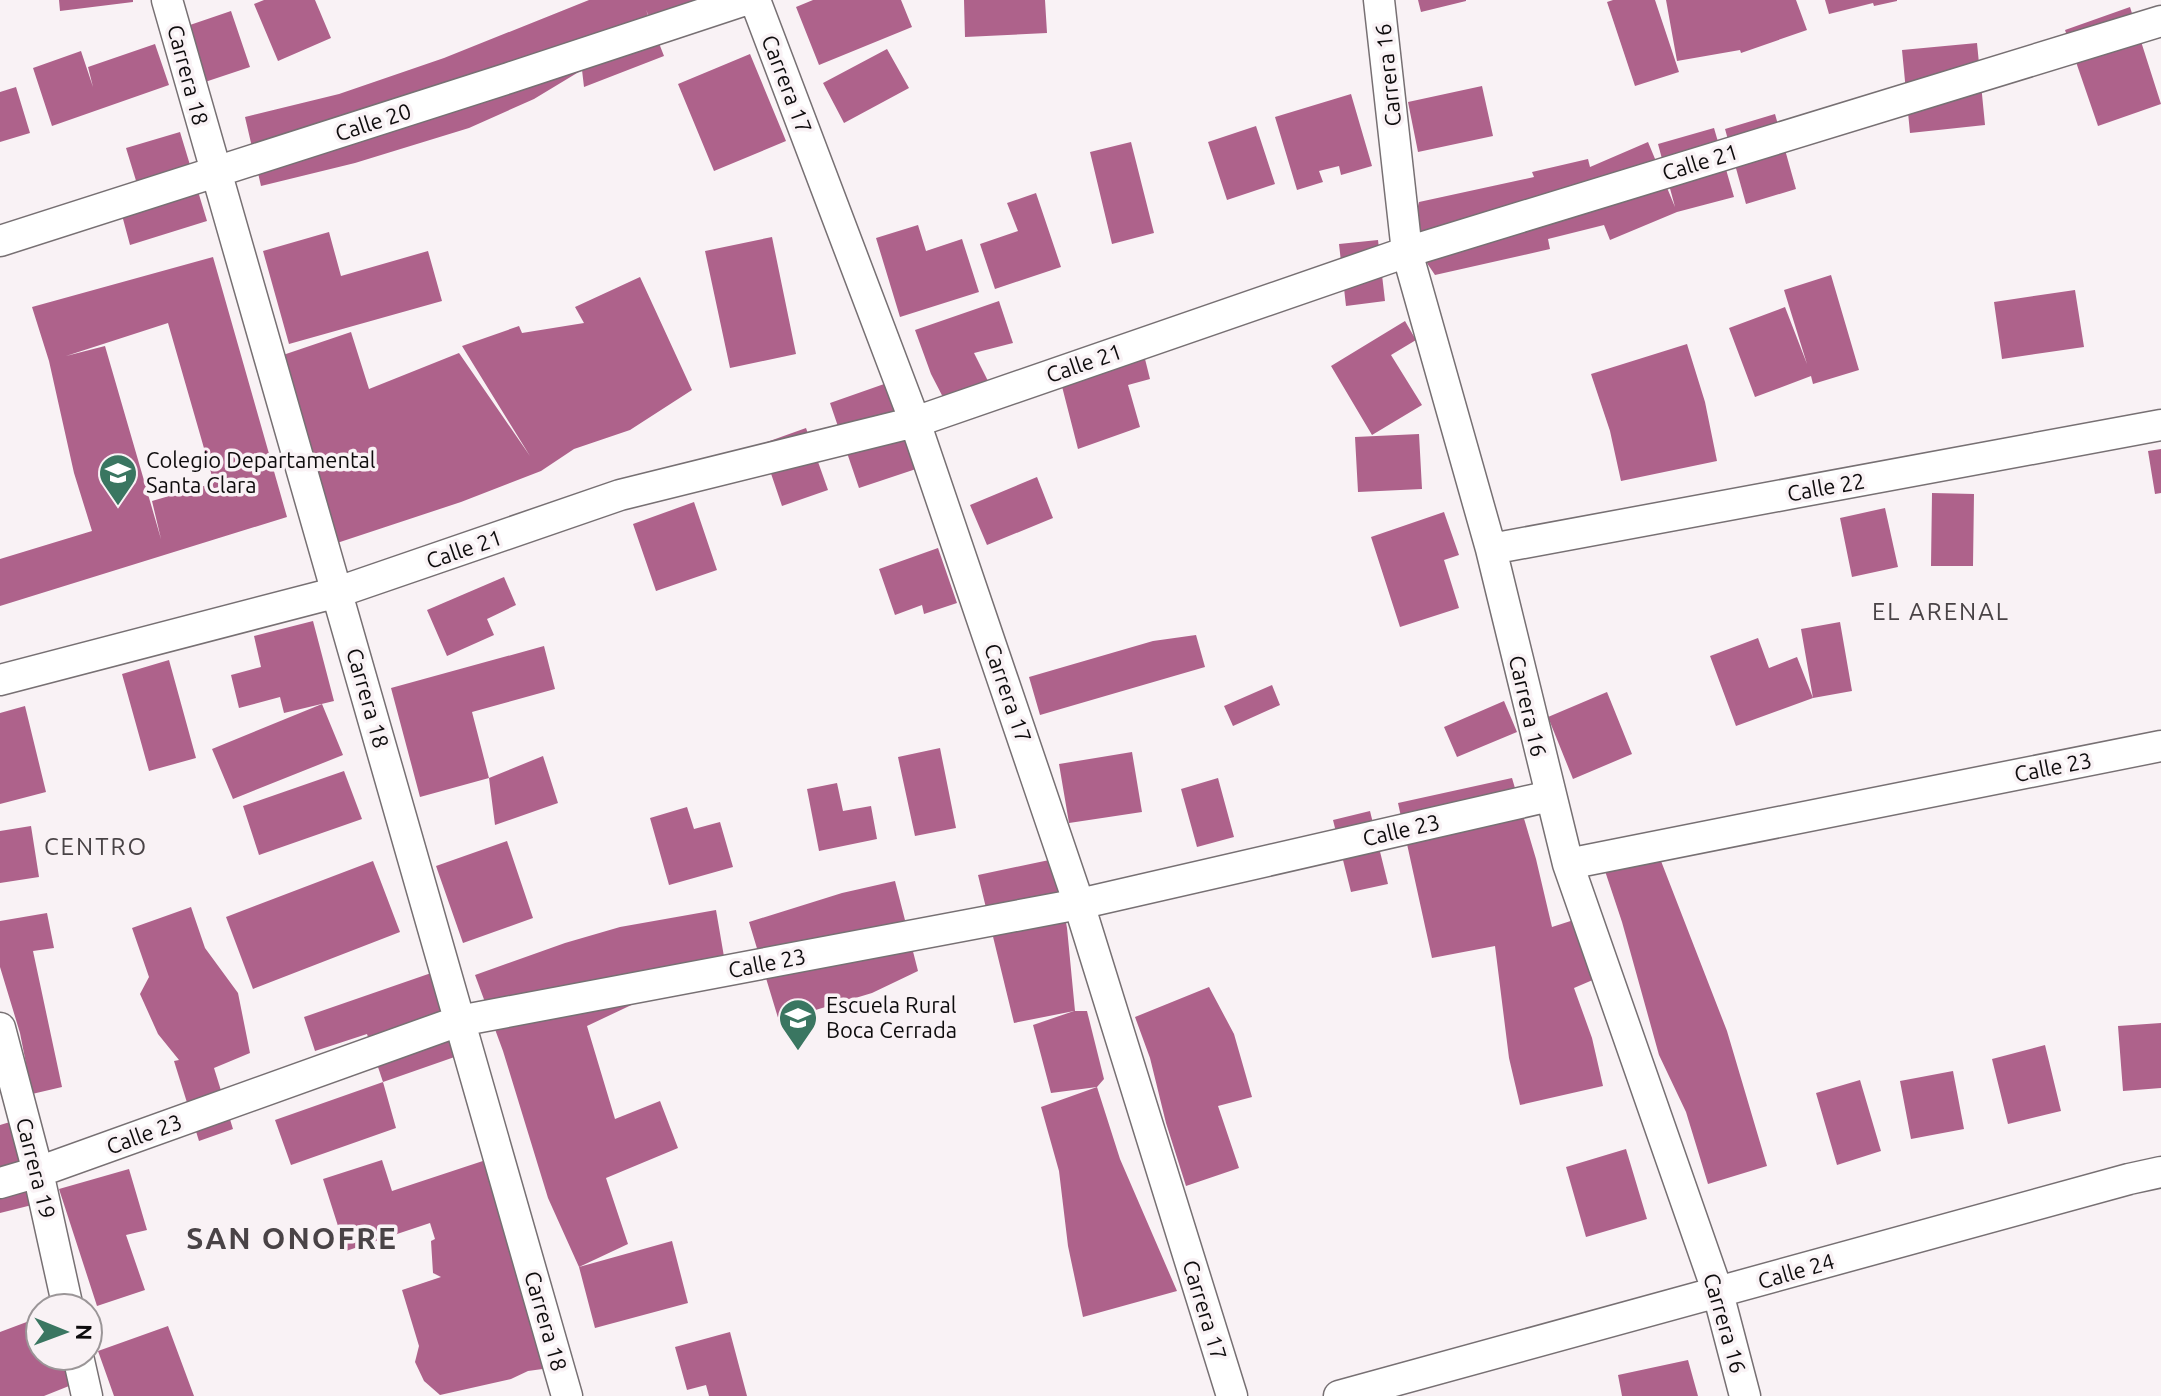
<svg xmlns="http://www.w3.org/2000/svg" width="2161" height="1396" font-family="Ubuntu,sans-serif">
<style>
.building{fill:#ae628b;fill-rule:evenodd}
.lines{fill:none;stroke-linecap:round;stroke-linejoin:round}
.minor-casing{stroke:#777073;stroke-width:33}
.minor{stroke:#fff;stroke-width:30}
.labels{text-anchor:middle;stroke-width:7;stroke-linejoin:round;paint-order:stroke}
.street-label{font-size:22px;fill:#0e0c0d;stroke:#f9f2f5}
.poi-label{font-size:22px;fill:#0e0c0d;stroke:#f9f2f5;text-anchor:start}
.neighbourhood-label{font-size:24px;letter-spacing:2px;fill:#494346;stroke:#f9f2f5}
.district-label{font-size:30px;font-weight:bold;letter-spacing:2px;fill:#494346;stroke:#f9f2f5}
</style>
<rect width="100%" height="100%" fill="#f9f2f5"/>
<path class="building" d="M59,0H133V2L60,11Z
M264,0H315L331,38L278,61L254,4Z
M589,0H717L654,27L646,10L664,56L584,87L582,70L534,99L469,128L355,163L261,186L245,117L339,94L444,58Z
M813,0H901L912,27L819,65L796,7Z
M964,0H1045L1047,33L965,37Z
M1418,0H1466V1L1421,12Z
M1613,0H1655L1679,72L1635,86L1607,2Z
M1666,0H1796L1807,30L1741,53L1740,50L1677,61Z
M1825,0H1897V1L1874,6L1873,3L1829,14Z
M2130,7L2161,104L2098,126L2065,30Z
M231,11L250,67L205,82L187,26Z
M1977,43L1985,125L1910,133L1902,50Z
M155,44L169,85L52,126L33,68L81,51L93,87L88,67Z
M887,49L909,88L844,123L823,83Z
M750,54L786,141L714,171L678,84Z
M1482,86L1493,136L1418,152L1408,102Z
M16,87L30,133L0,142V92Z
M1351,94L1372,166L1341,175L1339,166L1319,171L1323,182L1297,190L1275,117Z
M1775,114L1796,189L1746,204L1725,129Z
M1256,126L1275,184L1227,200L1208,142Z
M1714,128L1734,197L1677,212L1610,240L1604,225L1548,239L1550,249L1435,275L1410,238L1419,202L1534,177L1532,172L1588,159L1590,167L1648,142L1675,207L1658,144Z
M180,132L207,221L130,245L119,204L141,197L126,148Z
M1131,142L1154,233L1112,244L1090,152Z
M1036,193L1061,267L995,289L980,244L1018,231L1007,203Z
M918,225L926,251L962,239L979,292L900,317L876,238Z
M329,232L341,276L428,251L442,301L289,344L263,251Z
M772,237L796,354L730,368L705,251Z
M1378,240L1385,301L1346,306L1339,244Z
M213,257L287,517L0,606V559L92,531L74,473L49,361L32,307ZM168,323L214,483L152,501L161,539L105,346L66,356Z
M1831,275L1859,370L1813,384L1811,376L1755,397L1729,328L1785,307L1807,364L1784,290Z
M640,277L692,390L630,430L574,449L541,471L461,502L337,543L283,355L351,332L369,389L459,353L530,456L462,346L519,326L522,333L584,323L575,307Z
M2075,290L2084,347L2002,359L1994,302Z
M999,301L1013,343L974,353L988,381L946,403L931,374L915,330Z
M1405,321L1416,340L1391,355L1422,405L1372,435L1331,366Z
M1687,344L1705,402L1717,461L1621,481L1610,431L1591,374Z
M1142,347L1150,379L1128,385L1140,427L1078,449L1056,363Z
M887,383L916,469L859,488L830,403Z
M806,428L828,490L782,506L761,444Z
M1419,434L1422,489L1358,492L1355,437Z
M2161,449V493L2155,494L2148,451Z
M1037,477L1053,518L987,545L970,505Z
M1932,493L1974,494L1973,566H1931Z
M694,502L717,570L656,591L633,524Z
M1885,508L1898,567L1852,577L1840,518Z
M1444,512L1459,555L1444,560L1459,608L1400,627L1371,537Z
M938,548L957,603L924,614L922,605L895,615L879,569Z
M504,577L516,605L487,619L494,635L447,656L427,610Z
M313,621L334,701L284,713L280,697L239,708L231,675L261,667L254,636Z
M1840,622L1852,691L1813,698L1736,726L1710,656L1758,638L1769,668L1797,657L1813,698L1801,629Z
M1196,635L1205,667L1040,715L1029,677L1153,641Z
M544,646L555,689L472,712L489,778L543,756L558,803L495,825L489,778L420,797L391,688Z
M169,660L196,758L149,771L122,674Z
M1272,685L1280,705L1233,726L1224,706Z
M1607,692L1632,754L1573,779L1548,717Z
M1504,701L1517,732L1457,757L1444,727Z
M322,704L343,755L233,799L212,749Z
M25,706L46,792L0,804V713Z
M940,748L956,828L915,836L898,757Z
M1132,752L1142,812L1069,823L1059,764Z
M344,771L362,819L259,855L243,806Z
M1218,778L1234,837L1197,847L1181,789Z
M1512,778L1536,859L1552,927L1583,917L1602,976L1574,988L1592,1038L1603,1086L1520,1105L1509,1058L1495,946L1432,958L1398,803Z
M837,783L843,811L871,806L877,839L819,851L807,789Z
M687,807L694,829L720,822L733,867L669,885L650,818Z
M1370,811L1388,884L1351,892L1333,820Z
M31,826L39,877L0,883V831Z
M507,841L533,918L463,943L436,866Z
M1654,843L1727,1031L1767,1166L1708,1184L1686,1112L1659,1055L1622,922L1602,862Z
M1054,859L1067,928L1075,1011H1087L1104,1079L1097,1087L1051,1093L1033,1025L1074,1011L1014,1023L978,875Z
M373,861L400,932L253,989L226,917Z
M895,881L918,971L872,993L779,1021L749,922L842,893Z
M191,907L205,948L238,993L250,1053L214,1068L233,1129L199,1141L174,1061L179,1060L158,1034L140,994L149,977L132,928Z
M716,910L728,980L642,1000L587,1026L615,1119L660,1101L678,1148L606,1178L628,1244L579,1267L672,1241L688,1303L595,1328L579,1267L548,1198L503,1051L475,975L565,943L620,927Z
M47,913L54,948L33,951L62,1087L32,1094L20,1033L0,967V921Z
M437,971L466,1053L383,1082L396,1128L291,1165L275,1120L383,1082L367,1034L315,1051L304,1017Z
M1209,987L1234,1034L1252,1097L1218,1106L1239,1168L1186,1186L1166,1123L1150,1058L1135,1017Z
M2161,1023V1088L2123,1091L2118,1026Z
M2045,1045L2061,1111L2008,1124L1992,1059Z
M1953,1071L1964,1129L1911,1139L1900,1081Z
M1860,1080L1881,1151L1837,1165L1816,1093Z
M1097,1087L1120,1159L1177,1291L1083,1317L1068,1246L1059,1171L1041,1107Z
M10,1122L32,1205L0,1213V1125Z
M1626,1149L1647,1219L1586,1237L1566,1167Z
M498,1156L557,1367L528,1371L511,1379L440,1395L424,1381L415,1362L419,1346L402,1290L441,1277L433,1273L431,1241L435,1239L430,1223L346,1251L323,1179L382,1160L392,1191Z
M129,1169L147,1230L126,1235L145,1290L97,1306L59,1189Z
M40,1317V1356H69L79,1382L44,1396H0V1332Z
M168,1326L194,1396H114L98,1351Z
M730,1332L747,1396H709L706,1385L687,1390L675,1347Z
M1688,1360L1698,1396H1622L1618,1375Z"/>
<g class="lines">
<defs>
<path id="minor" d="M167,0L567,1396
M755,0L915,422L1079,904L1232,1396
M1379,0L1407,252L1491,549L1568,864L1718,1293L1745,1396
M0,241L509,78L745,0
M1491,549L2161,425
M0,680L338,592L620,495L915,422L1407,252L2161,21
M1568,864L2161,746
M0,1028L38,1172L68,1308
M0,1183L38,1172L459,1021L1079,904L1550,796
M78,1356L87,1396
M1339,1396L2129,1179L2161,1172"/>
</defs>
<use href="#minor" class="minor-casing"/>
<use href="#minor" class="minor"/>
</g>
<defs>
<symbol id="school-pin" viewBox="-11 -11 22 30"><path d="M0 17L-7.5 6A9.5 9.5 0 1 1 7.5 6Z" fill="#3a7661" stroke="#f9f2f5"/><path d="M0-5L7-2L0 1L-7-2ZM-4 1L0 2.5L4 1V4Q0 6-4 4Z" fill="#fff"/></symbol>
</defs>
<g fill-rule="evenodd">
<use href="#school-pin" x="96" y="451" width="44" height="60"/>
<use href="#school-pin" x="776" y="996" width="44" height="60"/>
</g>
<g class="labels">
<g class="street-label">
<text transform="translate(188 75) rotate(75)" y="8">Carrera 18</text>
<text transform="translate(1388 75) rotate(-96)" y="8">Carrera 16</text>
<text transform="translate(787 84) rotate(69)" y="8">Carrera 17</text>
<text transform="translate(373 122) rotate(-18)" y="8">Calle 20</text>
<text transform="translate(1700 162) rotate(-17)" y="8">Calle 21</text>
<text transform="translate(1084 363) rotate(-19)" y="8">Calle 21</text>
<text transform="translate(1826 487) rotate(-10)" y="8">Calle 22</text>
<text transform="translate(464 549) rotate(-19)" y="8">Calle 21</text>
<text transform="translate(1008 693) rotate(71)" y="8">Carrera 17</text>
<text transform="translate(368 698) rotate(74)" y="8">Carrera 18</text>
<text transform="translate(1528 706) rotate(77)" y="8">Carrera 16</text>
<text transform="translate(2053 767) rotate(-11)" y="8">Calle 23</text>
<text transform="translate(1401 830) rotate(-13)" y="8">Calle 23</text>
<text transform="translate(767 963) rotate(-11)" y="8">Calle 23</text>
<text transform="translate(144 1134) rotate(-20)" y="8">Calle 23</text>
<text transform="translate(36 1168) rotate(76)" y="8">Carrera 19</text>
<text transform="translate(1796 1271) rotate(-16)" y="8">Calle 24</text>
<text transform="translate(1205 1310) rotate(73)" y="8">Carrera 17</text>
<text transform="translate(546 1321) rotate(74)" y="8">Carrera 18</text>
<text transform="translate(1725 1323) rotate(74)" y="8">Carrera 16</text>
</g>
<g class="poi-label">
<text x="146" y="468">Colegio Departamental<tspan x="146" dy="25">Santa Clara</tspan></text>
<text x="826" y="1013">Escuela Rural<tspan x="826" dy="25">Boca Cerrada</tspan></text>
</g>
<g class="neighbourhood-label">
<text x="1941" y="620">EL ARENAL</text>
<text x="96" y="855">CENTRO</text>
</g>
<g class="district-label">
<text x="292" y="1249">SAN ONOFRE</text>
</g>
</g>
<g transform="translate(64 1332) rotate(91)"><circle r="38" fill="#f9f2f5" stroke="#9b9698" stroke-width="2"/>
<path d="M0-6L14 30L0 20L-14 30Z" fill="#3a7661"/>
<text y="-12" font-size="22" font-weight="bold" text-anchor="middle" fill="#0e0c0d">N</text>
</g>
</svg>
